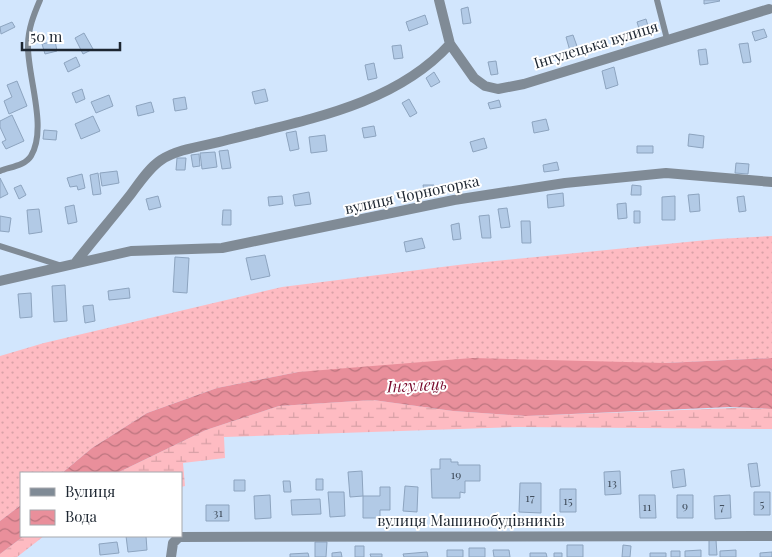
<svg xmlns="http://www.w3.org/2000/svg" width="772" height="557" font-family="'Playfair Display',serif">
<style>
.grass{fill:url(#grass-dots)}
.wetland{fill:url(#wetland-marsh)}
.water{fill:url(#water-waves)}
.building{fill:#b2cae6;stroke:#8da4bf}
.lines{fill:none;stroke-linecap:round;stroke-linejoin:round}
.lane{stroke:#808b96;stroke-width:6}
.street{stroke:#808b96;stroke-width:10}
.labels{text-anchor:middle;stroke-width:4;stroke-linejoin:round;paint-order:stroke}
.number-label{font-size:12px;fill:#424f5e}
.street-label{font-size:15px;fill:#1d2631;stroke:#fff}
.water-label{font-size:16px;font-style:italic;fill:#780a2c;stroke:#fff}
</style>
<defs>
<pattern id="grass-dots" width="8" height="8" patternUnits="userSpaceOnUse" patternTransform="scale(1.25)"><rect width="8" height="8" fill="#febbc2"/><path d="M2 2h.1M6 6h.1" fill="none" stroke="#d9a1a7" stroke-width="1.8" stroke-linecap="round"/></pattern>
<pattern id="wetland-marsh" width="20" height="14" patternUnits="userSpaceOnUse" patternTransform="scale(1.25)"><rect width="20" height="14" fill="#febbc2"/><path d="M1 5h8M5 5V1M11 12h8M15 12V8" fill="none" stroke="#d9a1a7"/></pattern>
<pattern id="water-waves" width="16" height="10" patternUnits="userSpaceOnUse" patternTransform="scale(1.25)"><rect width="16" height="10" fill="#e98f9b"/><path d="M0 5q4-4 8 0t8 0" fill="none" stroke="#bc757f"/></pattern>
</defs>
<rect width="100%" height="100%" fill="#d2e6fd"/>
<path class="grass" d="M772,236V358L665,363L298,372L217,388L147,413L92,448L62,473H21V505L0,521V356L44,343L282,287L466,264L717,239Z"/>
<path class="wetland" d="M373,400L453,411L526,416L734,408L772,409V429L517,427L224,437L225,458L183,463L185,486L181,487V473H117L206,430L279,406Z
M24,536H44L17,557H0V554Z"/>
<path class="water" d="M472,358L665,363L772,358V409L730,407L526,416L453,411L373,400L279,406L206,430L117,473H62L92,448L147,413L217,388L298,372Z
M21,505V536H24L0,554V521Z"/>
<path class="building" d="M704,0H719L720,1L704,4Z
M468,7L471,23L463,24L461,9Z
M425,15L428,24L409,31L406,22Z
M646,19L650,33L641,35L637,22Z
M12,22L15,27L1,34L0,27Z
M764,29L767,37L755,41L752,32Z
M84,33L93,49L83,54L75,38Z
M573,35L578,49L570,51L566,37Z
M55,41L57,51L45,54L42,44Z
M748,43L751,62L743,63L739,44Z
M401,45L403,58L394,59L392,46Z
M706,49L708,64L700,65L698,50Z
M76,57L80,66L68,72L64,63Z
M496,61L498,74L491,75L488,62Z
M374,63L377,78L368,80L365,65Z
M614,67L618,85L606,89L602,71Z
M434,72L440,82L431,87L426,78Z
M17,81L27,106L9,114L4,101L12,97L7,85Z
M82,89L85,99L76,103L72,93Z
M265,89L268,101L255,104L252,92Z
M109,95L113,106L96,113L91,102Z
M185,97L187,109L175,111L173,99Z
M409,99L417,113L410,117L402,103Z
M499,100L501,107L490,109L488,103Z
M151,102L154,112L138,116L136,106Z
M12,115L24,141L6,149L2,142L6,140L0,127V121Z
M93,116L100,131L81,139L75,124Z
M546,119L549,130L534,133L532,122Z
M374,126L376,136L364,138L362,128Z
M44,130L57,131L56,140L43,139Z
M296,131L299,149L290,151L286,133Z
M689,134L704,136L703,148L688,146Z
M325,135L327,151L311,153L309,137Z
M484,138L487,148L473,152L470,142Z
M637,146H653V153H637Z
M228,150L231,168L222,169L219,151Z
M215,152L217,167L202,169L200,153Z
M199,154L200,166L193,167L191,155Z
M177,158H186L185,170H176Z
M557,162L559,170L544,172L543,165Z
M736,163L749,164L748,174L735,173Z
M117,171L119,183L102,186L100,173Z
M98,173L101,194L93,195L90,175Z
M82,174L85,188L78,190L77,186L70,187L67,178Z
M0,178L8,194L0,198Z
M21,185L26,195L19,199L14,188Z
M423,185H434L435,191H424Z
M632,185L641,186V195H631Z
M309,192L311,204L295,206L293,195Z
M563,193L564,206L548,208L547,195Z
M699,194L700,211L690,212L688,195Z
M158,196L161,207L149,210L146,199Z
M282,196L283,204L269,206L268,197Z
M675,196V220H662V197Z
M744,196L746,211L739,212L737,197Z
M626,203L627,218L618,219L617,204Z
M74,205L77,222L68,224L65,207Z
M507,208L510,227L501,228L498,209Z
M39,209L42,232L29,234L27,210Z
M223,210H231V225H222Z
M634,211H640V223H634Z
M489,215L491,238H482L479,216Z
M0,216L11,218L9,232L0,231Z
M521,221H530L531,243H522Z
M459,223L461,239L453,240L451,225Z
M422,238L425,248L406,252L404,242Z
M265,255L270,276L251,280L246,258Z
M175,257L189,258L187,293L173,292Z
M65,285L67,321L54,322L52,286Z
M129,288L130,298L109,300L108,291Z
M31,293L32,317L20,318L18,294Z
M93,305L95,321L85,323L83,306Z
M440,459H451V462H458V465H480V481H465V493L460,492V498H432L431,469H440Z
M757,463L760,486L751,487L748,464Z
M684,469L686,486L673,488L671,471Z
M362,471L363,496L350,497L348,472Z
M620,471L621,494L605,495L604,472Z
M316,479H323V490H316Z
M234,480H245V491H234Z
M283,481H290L291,492H284Z
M520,483H541V513L519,512Z
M405,486L418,487L417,512L403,511Z
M380,487H390V510H380V518H363V496H380Z
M560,489H576V512H560Z
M328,492H344L345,516L330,517Z
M754,492H770V515H754Z
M270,495L271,518L255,519L254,496Z
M639,495H655L656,518H640Z
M677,495H693V518H677Z
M730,495L731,518L715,519L714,496Z
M320,499L321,514L292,515L291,500Z
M206,505H229V521H206Z
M126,536H146L147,550L128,552Z
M709,540H716L717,555H709Z
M117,542L119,553L100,555L99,544Z
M315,542H327L326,557H315Z
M567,545H583V557H567Z
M623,545L631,546L630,557H622Z
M355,546H364V557H355Z
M469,548H485V557H469Z
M447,550H463V557H447Z
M493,550H509L510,557H494Z
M701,550V557H685V551Z
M736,550V557H720V551Z
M671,551H680V557H671Z
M341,552L342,557H332V553Z
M427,552L428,557H404L403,554Z
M772,552V557H760V553Z
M308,553L309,557H290V554Z
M530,553H546L547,557H530Z
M554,553H562V557H554Z
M650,553H666V557H650Z
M370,554H382V557H371Z"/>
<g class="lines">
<path class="lane" d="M657,0L667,39
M0,171C9,167 25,166 31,156C48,128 27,75 28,45C28,29 34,14 40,0
M0,246L59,265"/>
<path class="street" d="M439,0L450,44L474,78L485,86L498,89L524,84L769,9
M76,262C94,239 113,217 131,194C140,182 149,168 161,160C179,148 206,146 227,140C304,120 394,106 450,44
M0,281L131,251L222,248L454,200L565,183L666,173L772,182
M171,557L173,543L179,537L772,536"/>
</g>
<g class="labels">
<g class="number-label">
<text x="456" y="479">19</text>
<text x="612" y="487">13</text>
<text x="530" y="502">17</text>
<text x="568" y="505">15</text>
<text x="762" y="508">5</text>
<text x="685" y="510">9</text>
<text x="647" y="511">11</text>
<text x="722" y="511">7</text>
<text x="218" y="517">31</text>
</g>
<g class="street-label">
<text transform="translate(596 45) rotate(-17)" y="5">Інгулецька вулиця</text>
<text transform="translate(412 195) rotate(-12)" y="5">вулиця Чорногорка</text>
<text x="471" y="526">вулиця Машинобудівників</text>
</g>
<g class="water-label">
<text transform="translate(417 385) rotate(-3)" y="6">Інгулець</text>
</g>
</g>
<rect x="20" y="472" width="162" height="65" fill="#ffffff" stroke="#a5a8ad"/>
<rect x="30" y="488" width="25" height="8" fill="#808b96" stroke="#a5a8ad"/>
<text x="65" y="497" font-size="15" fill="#1d2631">Вулиця</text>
<rect x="30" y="510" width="25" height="15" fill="url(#water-waves)" stroke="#a5a8ad"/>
<text x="65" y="522" font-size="15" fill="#1d2631">Вода</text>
<path d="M22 42v8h98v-8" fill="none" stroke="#1d2631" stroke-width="2.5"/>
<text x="30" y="42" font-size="15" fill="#1d2631" stroke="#ffffff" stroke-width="4" paint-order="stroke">50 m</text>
</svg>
